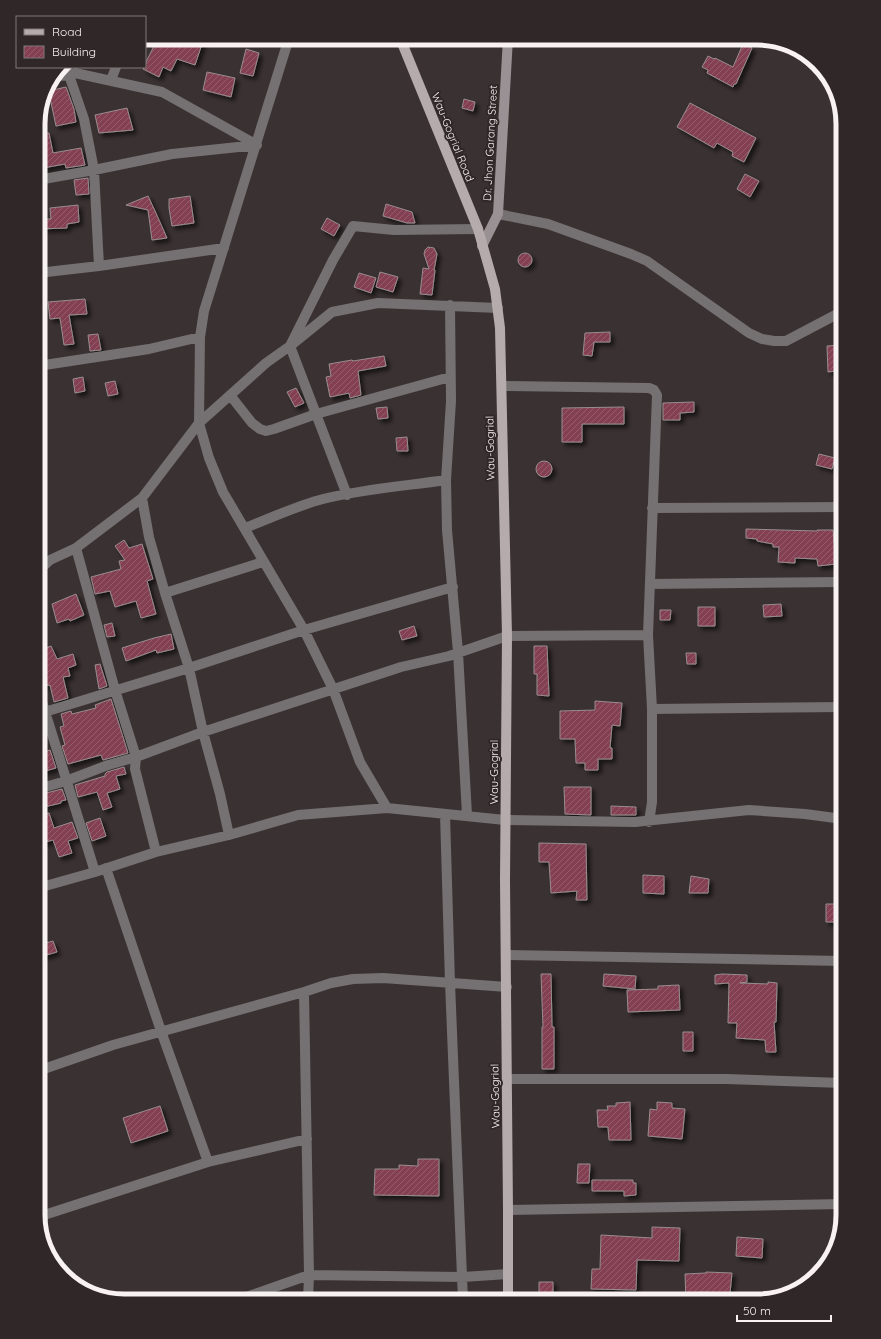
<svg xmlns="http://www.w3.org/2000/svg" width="881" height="1339" font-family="Quicksand,sans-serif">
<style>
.building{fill:url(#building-hatch);stroke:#988d8f;filter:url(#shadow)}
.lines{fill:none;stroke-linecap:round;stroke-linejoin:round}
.street{stroke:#757071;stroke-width:10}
.secondary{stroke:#999193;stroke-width:10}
.primary{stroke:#b5abad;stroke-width:10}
.labels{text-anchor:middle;stroke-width:4;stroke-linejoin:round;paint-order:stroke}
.street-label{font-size:11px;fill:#f8f2f3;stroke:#302728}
.rim{fill:none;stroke:#f8f2f3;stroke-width:5}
</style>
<defs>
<pattern id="building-hatch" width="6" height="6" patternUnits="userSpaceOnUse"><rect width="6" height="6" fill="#843f52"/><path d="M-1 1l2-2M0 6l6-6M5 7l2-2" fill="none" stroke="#965b6b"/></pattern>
<filter id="shadow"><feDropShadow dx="3.5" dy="3.5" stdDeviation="2" flood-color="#0009"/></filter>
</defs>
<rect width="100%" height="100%" fill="#3a3132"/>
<path class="building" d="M158,38H204L195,65L177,59L171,71L163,67L159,77L143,69L145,67V64Z
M743,44L752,48L736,84H734L733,87L707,73L708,70L702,67L708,56L714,59L715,58L733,67Z
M246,49L259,53L253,76L240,73Z
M207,72L235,78L231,97L203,90Z
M66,87L74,109L76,122L56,126L49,93L53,92V90Z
M464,99L475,102L473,111L462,108Z
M690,103L756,138L744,162L732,156L733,152L717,143L714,148L677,127Z
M127,108L133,130L99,133L95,115Z
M49,133L53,153L81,148L85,165L66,168L65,164L43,168L38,134Z
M745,174L759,181L750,197L737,189Z
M88,178L89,194L76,195L74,180Z
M148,196L155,211L167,238L152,240L148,210L126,205Z
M190,196L194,223L172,226L169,208V199Z
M386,204L412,212L415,223H407L383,216Z
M78,205L79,222L67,224V228L38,229V219H51L50,208Z
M327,218L340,225L334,236L321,229Z
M428,247L434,248L437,254L434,270H435L432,295L420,294L423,268L429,269L424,254L425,250Z
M518 260a7 7 0 1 1 14 0a7 7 0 1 1-14 0Z
M380,272L398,277L393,292L376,287Z
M359,273L376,278L371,293L354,287Z
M85,299L87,314L69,315L74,344L64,345L60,318L50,319L48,302Z
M610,332V342H594L592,356L583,355L585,333Z
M98,334L101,350L90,351L88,335Z
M843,345V370L828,372L827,346Z
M384,356L386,366L358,371L361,395L350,398L349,393L330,397L326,377L331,376L329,364L352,360L353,361Z
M83,377L85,391L75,393L73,379Z
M115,381L118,394L108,396L105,383Z
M296,388L304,403L295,407L287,392Z
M694,402V412L680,413V420H663V403Z
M387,407L388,418L378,419L376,408Z
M624,407V424H582V442H562V408Z
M407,437L408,451H397L396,438Z
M819,454L835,458L832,469L816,465Z
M536 469a8 8 0 1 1 16 0a8 8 0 1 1-16 0Z
M746,529L817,531V530H833L836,564L818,566L817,559L795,558V563L778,562L779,547H773V544L757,541V539L746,538Z
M124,540L129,548L142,544L153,579L147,581L156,614L141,618L136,601L115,607L110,591L95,594L91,577L121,569L119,561L125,560L115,546Z
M76,594L84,615L70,621L69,619L57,623L52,604Z
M781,604L782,616L764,617L763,605Z
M698,607H715V626H698Z
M660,610H671L670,620H660Z
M112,623L115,636L107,637L104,625Z
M414,626L417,636L402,640L399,631Z
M171,634L174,649L157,653L156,650L126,661L122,648L154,638Z
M51,646L57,659L73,654L76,665L68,668L70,676L63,677L68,698L54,702L50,685L44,686L38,667L43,666L38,651Z
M534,646H547L549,696L537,695V674H534Z
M686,653H696V664H687Z
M100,664L107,686L99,689L95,665Z
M111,699L128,753L103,760L101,755L68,764L62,746L65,745L60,727L64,726L61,714L71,711L72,714L96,708L95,705Z
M595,701L622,703L620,726L612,725L610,748H612V759H598V770H585V763H576L575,739H560V711L595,710Z
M50,750L56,768L38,773V754Z
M124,767L126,774L116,776L120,789L107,793L112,807L103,810L97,792L78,797L75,785L105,776V774L107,772Z
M564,787H591V815L565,814Z
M62,789L66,800L61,801V803L40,808L38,795Z
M611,806L636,807V815H611Z
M49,813L54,828L72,822L78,838L68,841L72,853L59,857L53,840L38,844V816Z
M100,818L106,836L92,841L86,823Z
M539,843L586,844L587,900H576L577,891L551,893L549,862H539Z
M643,875L664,876V894L643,893Z
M691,876L709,879L708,893H689Z
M826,904H843V922H826Z
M53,941L57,952L43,956L39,945Z
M541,974H551L552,1027H554V1069H542V1027H543Z
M604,974L636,976L635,989L603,986Z
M722,974L747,975V982L740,983L768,984V982L777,983L776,1022H774L776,1052H766L765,1040L736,1038L737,1023H728L729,983L715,984V975Z
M679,985L680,1010L628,1012L627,990L658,989V986Z
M683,1032H693V1051H683Z
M630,1102L631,1140H609L608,1127H598L597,1110H608L607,1106H616V1103Z
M657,1102L672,1103V1108L685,1109L682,1139L648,1136L650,1109L657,1110Z
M160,1106L168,1131L131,1143L123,1118Z
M418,1159H439V1196L374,1195L375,1169H399V1165L418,1166Z
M578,1164H590L589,1183H577Z
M592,1180H633V1183H636V1195L624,1196V1191H592Z
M652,1227L680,1228L679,1261L637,1260L636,1290L591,1289L592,1269H600L601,1235L652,1238Z
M737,1237L763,1239L762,1258L736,1256Z
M706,1272L732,1273L730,1293L699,1292V1301H686L685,1274L706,1273Z
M539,1282H553V1297H539Z"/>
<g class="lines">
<path class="street" d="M289,38L204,311L200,337L199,423L209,458L223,492L304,630L333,689L360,762L387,808
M69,75L84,119L94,170L99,266
M55,76L69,75L75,73L162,92L257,145
M111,80L116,67
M38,180L94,170L172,154L257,145
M498,214L548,224L631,254L647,261L749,333L762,339L774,341H786L843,311
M38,273L99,266L224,248
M450,305L451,401L446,480L447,530L458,652L467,815
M38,366L149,349L200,337
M502,386L649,388L654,390L657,395L648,635L652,709V802L649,822
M230,395L252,423L260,429L266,431L274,429L316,414L450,377
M347,495L290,346L332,312L378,303L498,308
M142,498L149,537L165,593L189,668L203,732L220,794L229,835
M652,508L843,507
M245,528C271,518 296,506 323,499C363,489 405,486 446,480
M76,548L115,690L136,757L135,769L156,852
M38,571L50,560L76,548L142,498L199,423L266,363L290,346L333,260L353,226L394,230L478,229
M650,584L843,582
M165,593L263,562
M38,689L95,872
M652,709L843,707
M38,714L189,668L304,630L453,587
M38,789L66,781L108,765L136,757L203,732L401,667L449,656L507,636L648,635
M445,814L450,983L463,1301
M106,868L161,1031L208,1162
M38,888L95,872L156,852L229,835L298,815L387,808L505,820L635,822L749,810L805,814L843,819
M506,955L843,961
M304,992L309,1275L308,1301
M38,1071L113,1045L304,992L331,983L353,979L383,978L507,987
M507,1079H726L843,1083
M508,1210L843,1204
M38,1217L208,1162L307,1139
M235,1301L309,1275L463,1277L508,1274"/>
<path class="secondary" d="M482,246L498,214L508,38"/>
<path class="primary" d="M400,38L478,229L495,289L500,328L507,636L505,880L508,1210V1301"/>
</g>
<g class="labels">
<g class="street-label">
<text transform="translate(453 137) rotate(68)" y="4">Wau-Gogrial Road</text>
<text transform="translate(490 143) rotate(-87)" y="4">Dr. Jhon Garang Street</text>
<text transform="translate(490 448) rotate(-91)" y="4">Wau-Gogrial</text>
<text transform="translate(494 772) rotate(-90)" y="4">Wau-Gogrial</text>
<text transform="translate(495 1096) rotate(-91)" y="4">Wau-Gogrial</text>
</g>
</g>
<path d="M0 0H881V1339H0ZM124 45H757A79 79 0 0 1 836 124V1215A79 79 0 0 1 757 1294H124A79 79 0 0 1 45 1215V124A79 79 0 0 1 124 45Z" fill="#302728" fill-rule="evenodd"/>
<path class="rim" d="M124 45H757A79 79 0 0 1 836 124V1215A79 79 0 0 1 757 1294H124A79 79 0 0 1 45 1215V124A79 79 0 0 1 124 45Z"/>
<rect x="16" y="16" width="130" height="52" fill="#302728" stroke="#807879"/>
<rect x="24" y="29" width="20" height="6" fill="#b5abad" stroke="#807879"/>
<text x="52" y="36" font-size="12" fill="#f8f2f3">Road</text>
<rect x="24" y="46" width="20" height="12" fill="url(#building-hatch)" stroke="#807879"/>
<text x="52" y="56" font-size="12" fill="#f8f2f3">Building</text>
<path d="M737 1315v6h94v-6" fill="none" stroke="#f8f2f3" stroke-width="2"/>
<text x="743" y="1315" font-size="12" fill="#f8f2f3" stroke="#302728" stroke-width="3" paint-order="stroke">50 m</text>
</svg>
